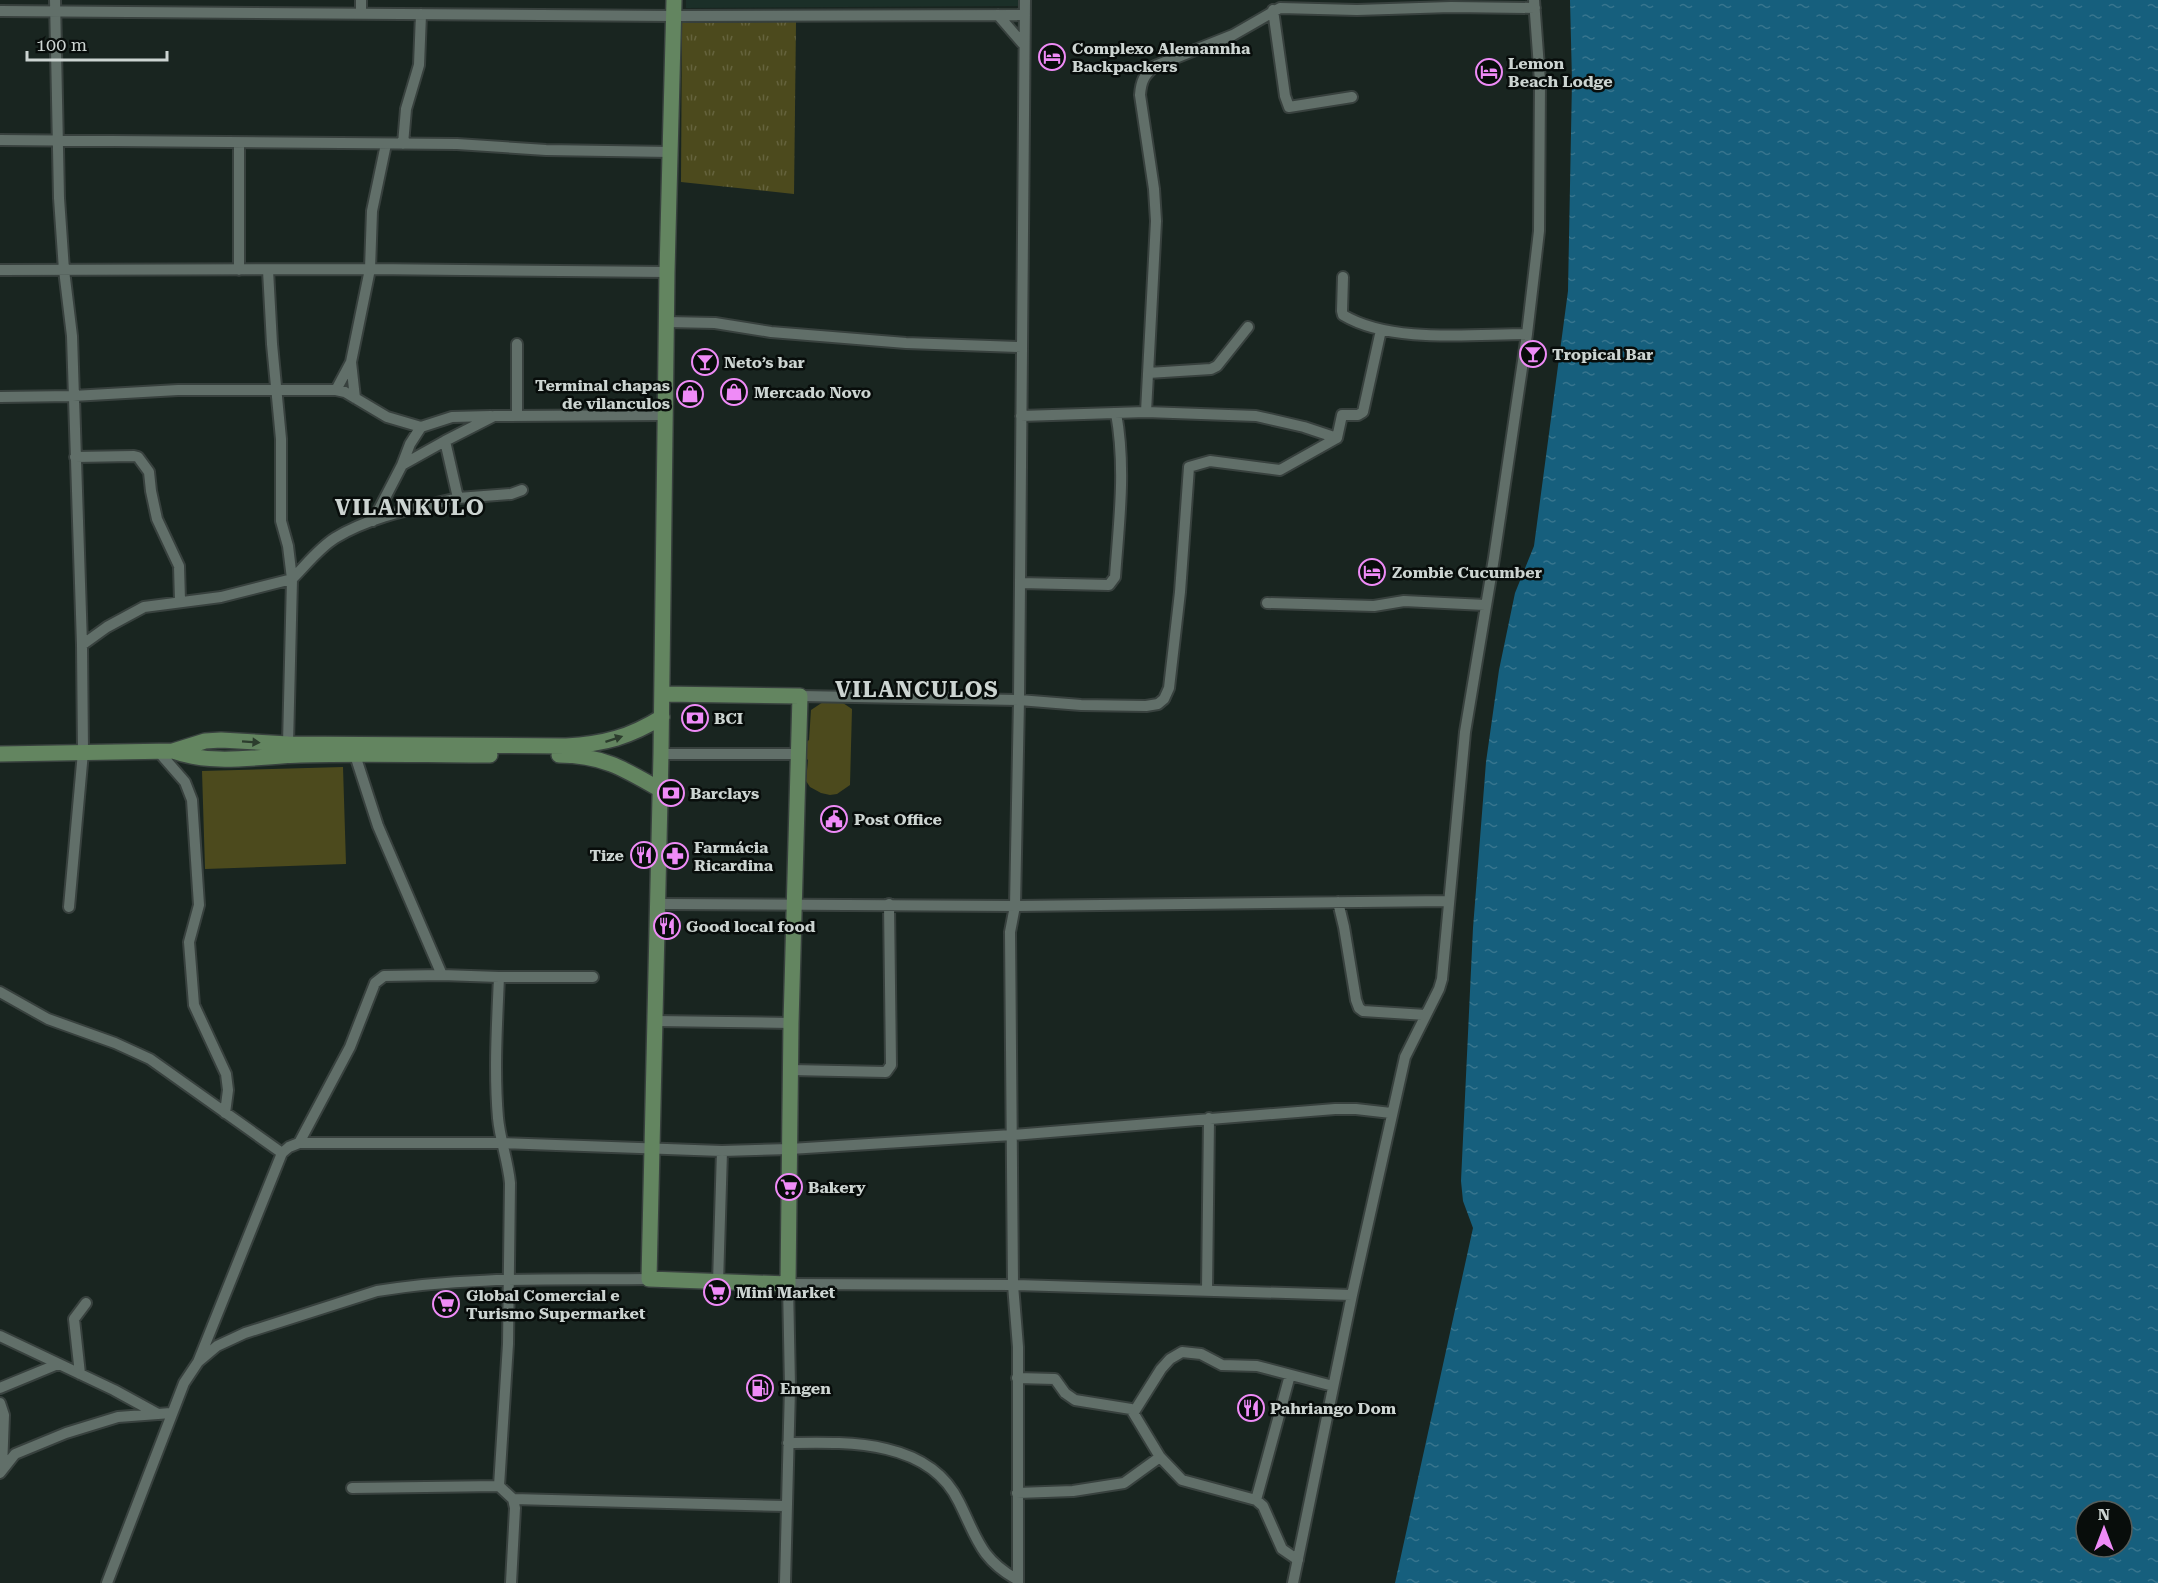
<svg xmlns="http://www.w3.org/2000/svg" width="2158" height="1583" font-family="'Roboto Serif',serif">
<style>
.built{fill:#1b2f28}
.grass{fill:url(#grass-tufts)}
.pitch{fill:#4c4a1d}
.water{fill:url(#water-ripples);fill-rule:evenodd}
.lines{fill:none;stroke-linecap:round;stroke-linejoin:round}
.minor-casing{stroke:#38413e;stroke-width:14}
.secondary-casing{stroke:#38413e;stroke-width:18}
.minor{stroke:#616f69;stroke-width:10}
.secondary{stroke:#638560;stroke-width:15}
.oneway{fill:#2c3d2d}
.labels{text-anchor:middle;stroke-width:5;stroke-linejoin:round;paint-order:stroke}
.poi-label{font-size:16px;font-weight:bold;fill:#ccd4d1;stroke:#080d0b;text-anchor:start}
.district-label{font-size:22px;font-weight:bold;letter-spacing:1.5px;fill:#ccd4d1;stroke:#080d0b}
</style>
<defs>
<pattern id="grass-tufts" width="24" height="20" patternUnits="userSpaceOnUse" patternTransform="scale(1.5)"><rect width="24" height="20" fill="#4c4a1d"/><path d="M3 7l-1-3M5 7V3M7 7l1-3M15 17l-1-3M17 17v-4M19 17l1-3" fill="none" stroke="#65633d"/></pattern>
<pattern id="water-ripples" width="26" height="14" patternUnits="userSpaceOnUse" patternTransform="scale(1.5)"><rect width="26" height="14" fill="#165f7d"/><path d="M2 4q2-2 4 0t4 0M15 11q2-2 4 0t4 0" fill="none" stroke="#37758e"/></pattern>
</defs>
<rect width="100%" height="100%" fill="#192520"/>
<path class="built" d="M686,0H1019V6L686,8Z"/>
<path class="grass" d="M796,22L794,194L681,182L682,23Z"/>
<path class="pitch" d="M823,702L843,703L852,709L850,785L837,794L830,795L821,793L810,787L806,781L808,760L804,756L805,743L809,740L811,710Z
M343,767L346,864L205,869L202,771Z"/>
<path class="water" d="M1570,0H2158V1583H1395L1473,1228L1463,1201L1461,1181L1473,928L1486,762L1499,670L1515,593L1534,546L1568,291L1572,81ZM2086,1511H2122V1547H2086Z"/>
<g class="lines">
<defs>
<path id="minor" d="M55,0L59,198L64,270L72,336L82,645L83,752L69,907
M1273,10L1285,96L1289,107L1352,97
M0,11L673,16L1025,15
M361,13V0
M998,15L1024,45
M0,140L457,144L546,150L671,152
M239,143V270
M403,144L406,109L419,65L421,14
M0,270L370,269L667,272
M268,270L272,344L281,439V521L288,546L292,579C306,565 319,548 335,538C371,516 417,508 458,498L445,441L494,416L665,415
M1343,277L1342,311L1343,315C1391,344 1473,334 1527,334
M667,322L715,323L771,332L906,343L1021,347
M517,344V415
M1148,373L1211,369L1217,366L1248,327
M336,390L351,362
M0,397L73,396L178,390H336L345,392L387,417L421,427L452,417L491,416
M355,398L351,362L370,269L372,211L386,144
M1146,412L1156,221L1154,189L1140,95C1141,81 1144,75 1155,66L1233,35L1280,8L1357,10L1451,7L1535,8
M1021,416L1146,412L1256,416L1304,427L1337,438
M75,457L134,456L138,457L149,472L151,491L157,519L179,566L180,601
M402,465L410,444L421,427
M458,498L511,494L522,490
M373,521L402,465L445,441
M1020,583L1109,585L1115,577C1119,521 1126,468 1116,413
M1267,603L1374,606L1404,601L1485,605
M82,645L107,627L144,607L221,597L292,579L288,744
M800,696L1019,700L1081,705L1146,706L1158,704L1164,699L1169,688L1180,592L1189,467L1210,461L1280,470L1337,438L1342,415H1358L1363,412L1381,330
M158,751L185,782L192,800L199,905L189,942L194,1005L226,1074L228,1090L225,1113
M661,754H797
M355,755L378,826L442,975L499,977H593
M1338,902L1344,927L1356,1000L1359,1008L1363,1011L1426,1015
M657,904L1015,906L1448,901
M499,977C497,1024 494,1072 498,1118C500,1140 508,1161 510,1183L508,1344L499,1486L513,1499L515,1508L511,1583
M0,992L48,1019L115,1043L150,1059L282,1153
M655,1021L791,1023
M791,1070L886,1072L891,1065L889,904
M299,1143L350,1047L375,983L384,976L442,975
M718,1283L722,1151
M1207,1291L1209,1118
M0,1336L114,1390L156,1413
M198,1362L282,1153L289,1147L299,1143H503L722,1151L790,1149L1012,1135L1335,1109H1356L1391,1113
M80,1374L74,1319L86,1303
M1017,1378L1055,1379L1065,1393L1075,1400L1131,1409L1160,1457L1182,1480L1256,1500L1263,1506L1282,1549L1298,1560
M0,1388L58,1364
M0,1403L4,1415L2,1469
M1134,1412L1161,1369L1170,1359L1182,1352L1201,1354L1222,1365L1257,1366L1333,1386
M788,1443C847,1442 929,1439 959,1502C977,1538 980,1559 1018,1580
M0,1473L15,1454L66,1433L118,1417L171,1413
M352,1488L499,1486
M1017,1493L1073,1491L1124,1483L1160,1457
M513,1499L785,1506
M1256,1500L1290,1375
M107,1583L184,1383L198,1362L217,1346L245,1333L377,1291C467,1276 558,1280 649,1279
M785,1583L790,1387L788,1284L1013,1285L1352,1295
M1018,1583V1347L1013,1285L1010,932L1015,906L1019,700L1025,0
M1293,1583L1352,1295L1405,1057L1439,989L1442,979L1465,732L1494,558L1527,334L1539,231L1540,81L1534,0"/>
<path id="secondary" d="M662,694L800,696L791,1023L788,1284L649,1279L661,754L667,272L674,0
M173,751C213,766 260,756 301,755C364,753 427,755 490,755
M0,754L173,751L205,741L221,740L288,744L566,746C604,744 630,737 662,717
M559,755C601,755 623,768 659,789"/>
</defs>
<use href="#minor" class="minor-casing"/>
<use href="#secondary" class="secondary-casing"/>
<use href="#minor" class="minor"/>
<use href="#secondary" class="secondary"/>
</g>
<defs><path id="oneway-solid" d="M-6-.8H1V-3.2L6.5 0L1 3.2V.8H-6Z" transform="scale(1.5)"/></defs>
<g class="oneway">
<use href="#oneway-solid" transform="translate(614 739) rotate(-18)"/>
<use href="#oneway-solid" transform="translate(251 742) rotate(4)"/>
</g>
<defs>
<symbol id="hotel-ring" viewBox="-11 -11 22 22"><circle r="9.5" fill="#080d0b" stroke="#ef8bf7" stroke-width="1.5"/><path d="M-6-4.5h1.5V1H6V5H4.5V3h-9V5H-6ZM-4 0a1.8 1.8 0 1 1 3.6 0ZM.5 0V-2.5h3Q6-2.5 6 0Z" fill="#ef8bf7"/></symbol>
<symbol id="bar-ring" viewBox="-11 -11 22 22"><circle r="9.5" fill="#080d0b" stroke="#ef8bf7" stroke-width="1.5"/><path d="M-6-5H6L.8 .8V4.5H3.5V6h-7V4.5H-.8V.8Z" fill="#ef8bf7"/></symbol>
<symbol id="shop-ring" viewBox="-11 -11 22 22"><circle r="9.5" fill="#080d0b" stroke="#ef8bf7" stroke-width="1.5"/><path d="M-5-2.5h2.3a2.7 3.5 0 0 1 5.4 0H5L5.5 6h-11ZM-1.5-2.5h3a1.5 2.3 0 0 0-3 0Z" fill="#ef8bf7"/></symbol>
<symbol id="bank-ring" viewBox="-11 -11 22 22"><circle r="9.5" fill="#080d0b" stroke="#ef8bf7" stroke-width="1.5"/><path d="M-6-4H6V4H-6ZM0-2.3a2.3 2.3 0 1 0 0 4.6a2.3 2.3 0 1 0 0-4.6Z" fill="#ef8bf7"/></symbol>
<symbol id="civic-ring" viewBox="-11 -11 22 22"><circle r="9.5" fill="#080d0b" stroke="#ef8bf7" stroke-width="1.5"/><path d="M-.6-6.5H3V-4.5H.6V-3L4-1V1h2V6H-6V1h2V-1L-.6-3ZM-1.2 2.5V6h2.4V2.5Z" fill="#ef8bf7"/></symbol>
<symbol id="restaurant-ring" viewBox="-11 -11 22 22"><circle r="9.5" fill="#080d0b" stroke="#ef8bf7" stroke-width="1.5"/><path d="M-5-6h1v4h1v-4h1v4h1v-4h1v5L-1.5 .5V6h-2V.5L-5-1ZM5-6V6H3V1.5H1.5Q1.5-4 5-6Z" fill="#ef8bf7"/></symbol>
<symbol id="pharmacy-ring" viewBox="-11 -11 22 22"><circle r="9.5" fill="#080d0b" stroke="#ef8bf7" stroke-width="1.5"/><path d="M-2-6h4v4h4v4h-4v4h-4v-4h-4v-4h4Z" fill="#ef8bf7"/></symbol>
<symbol id="supermarket-ring" viewBox="-11 -11 22 22"><circle r="9.5" fill="#080d0b" stroke="#ef8bf7" stroke-width="1.5"/><path d="M-6-5.5h2.5l.6 2H6L4.5 2H-2.5L-4.4-4H-6ZM-1.5 3.2a1.3 1.3 0 1 0 .1 0ZM3 3.2a1.3 1.3 0 1 0 .1 0Z" fill="#ef8bf7"/></symbol>
<symbol id="fuel-ring" viewBox="-11 -11 22 22"><circle r="9.5" fill="#080d0b" stroke="#ef8bf7" stroke-width="1.5"/><path d="M-5.5-6h7V0h2V4h1.3V-2.5L3-4.5l.8-.8L6-3V5H2.5V1h-1V6h-7ZM-4.2-4.7v3.2H.2V-4.7Z" fill="#ef8bf7"/></symbol>
</defs>
<g fill-rule="evenodd">
<use href="#hotel-ring" x="1037" y="42" width="30" height="30"/>
<use href="#hotel-ring" x="1474" y="57" width="30" height="30"/>
<use href="#bar-ring" x="1518" y="339" width="30" height="30"/>
<use href="#bar-ring" x="690" y="347" width="30" height="30"/>
<use href="#shop-ring" x="719" y="377" width="30" height="30"/>
<use href="#shop-ring" x="675" y="379" width="30" height="30"/>
<use href="#hotel-ring" x="1357" y="557" width="30" height="30"/>
<use href="#bank-ring" x="680" y="703" width="30" height="30"/>
<use href="#bank-ring" x="656" y="778" width="30" height="30"/>
<use href="#civic-ring" x="819" y="804" width="30" height="30"/>
<use href="#restaurant-ring" x="629" y="840" width="30" height="30"/>
<use href="#pharmacy-ring" x="660" y="841" width="30" height="30"/>
<use href="#restaurant-ring" x="652" y="911" width="30" height="30"/>
<use href="#supermarket-ring" x="774" y="1172" width="30" height="30"/>
<use href="#supermarket-ring" x="702" y="1277" width="30" height="30"/>
<use href="#supermarket-ring" x="431" y="1289" width="30" height="30"/>
<use href="#fuel-ring" x="745" y="1373" width="30" height="30"/>
<use href="#restaurant-ring" x="1236" y="1393" width="30" height="30"/>
</g>
<g class="labels">
<g class="poi-label">
<text x="1072" y="54">Complexo Alemannha<tspan x="1072" dy="18">Backpackers</tspan></text>
<text x="1508" y="69">Lemon<tspan x="1508" dy="18">Beach Lodge</tspan></text>
<text x="1552" y="360">Tropical Bar</text>
<text x="724" y="368">Neto’s bar</text>
<text x="670" y="391" text-anchor="end">Terminal chapas<tspan x="670" dy="18">de vilanculos</tspan></text>
<text x="754" y="398">Mercado Novo</text>
<text x="1392" y="578">Zombie Cucumber</text>
<text x="714" y="724">BCI</text>
<text x="690" y="799">Barclays</text>
<text x="854" y="825">Post Office</text>
<text x="694" y="853">Farmácia<tspan x="694" dy="18">Ricardina</tspan></text>
<text x="624" y="861" text-anchor="end">Tize</text>
<text x="686" y="932">Good local food</text>
<text x="808" y="1193">Bakery</text>
<text x="736" y="1298">Mini Market</text>
<text x="466" y="1301">Global Comercial e<tspan x="466" dy="18">Turismo Supermarket</tspan></text>
<text x="780" y="1394">Engen</text>
<text x="1270" y="1414">Pahriango Dom</text>
</g>
<g class="district-label">
<text x="410" y="515">VILANKULO</text>
<text x="917" y="697">VILANCULOS</text>
</g>
</g>
<g transform="translate(2104 1529)"><circle r="28" fill="#080d0b" stroke="#565d5a" stroke-width="1.5"/>
<path d="M0-4.5L10 22L0 15L-10 22Z" fill="#ef8bf7"/>
<text y="-9" font-size="16" font-weight="bold" text-anchor="middle" fill="#ccd4d1">N</text>
</g>
<path d="M27 51v9h140v-9" fill="none" stroke="#ccd4d1" stroke-width="3"/>
<text x="36" y="51" font-size="18" fill="#ccd4d1" stroke="#080d0b" stroke-width="4.5" paint-order="stroke">100 m</text>
</svg>
